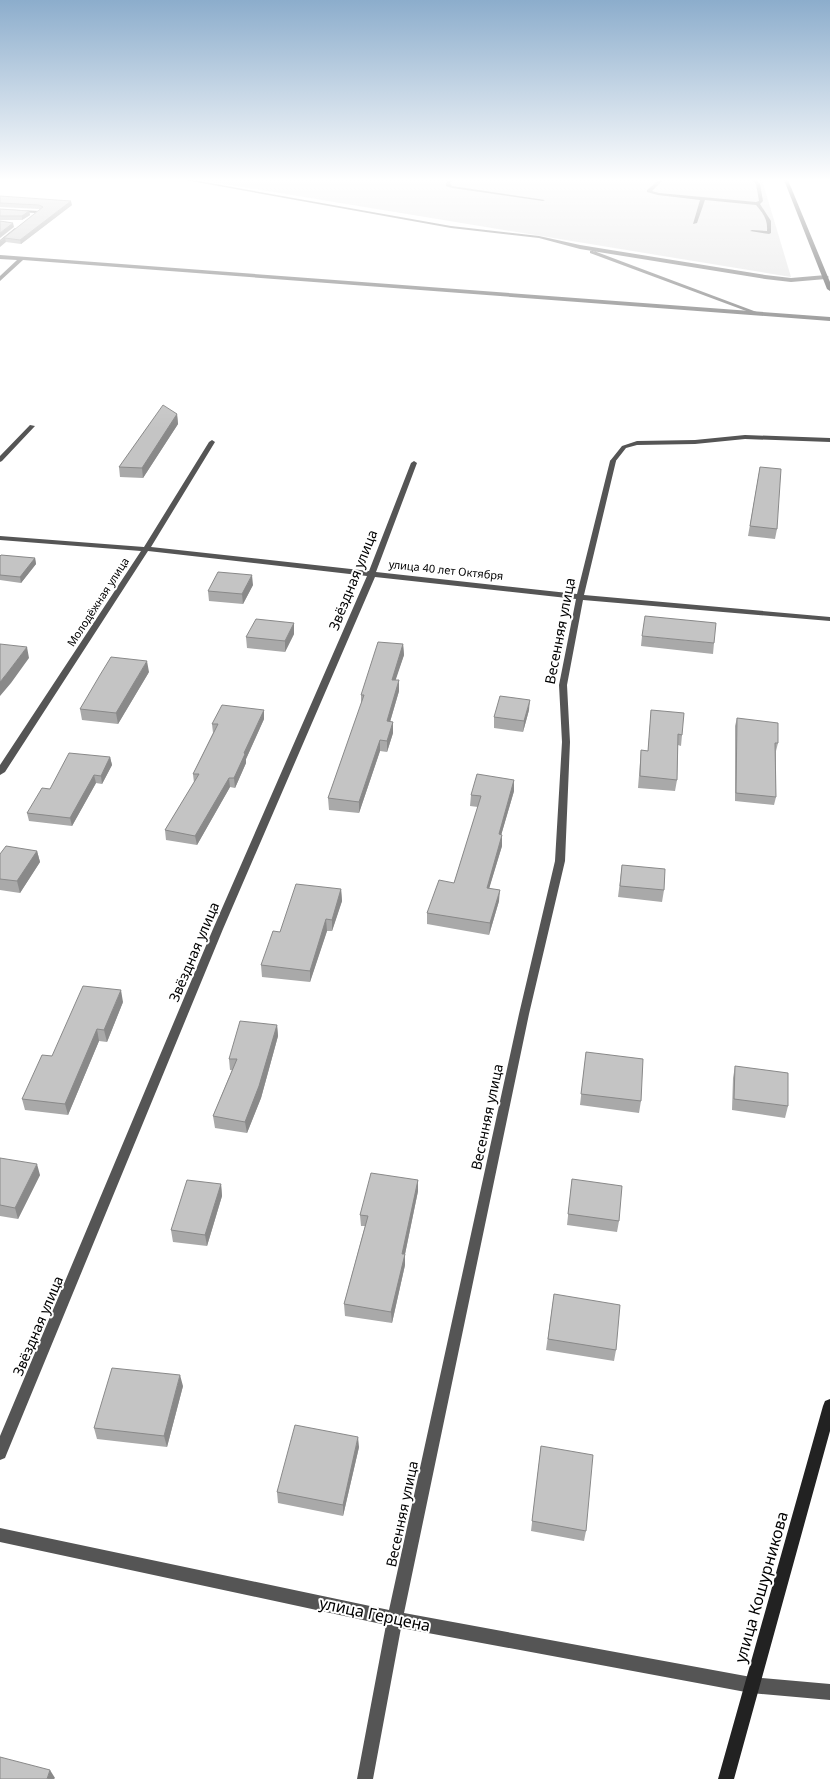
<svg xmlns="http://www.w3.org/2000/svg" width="830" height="1779" font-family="'Noto Sans',sans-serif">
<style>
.green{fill:#dcdcdc}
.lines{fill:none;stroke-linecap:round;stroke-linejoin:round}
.lane{fill:#555;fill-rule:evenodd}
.street{fill:#555;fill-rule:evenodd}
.secondary{fill:#222;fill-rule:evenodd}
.wall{fill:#a9a9a9}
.shaded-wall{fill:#898989}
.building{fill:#c4c4c4;stroke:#898989}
.labels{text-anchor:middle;stroke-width:4;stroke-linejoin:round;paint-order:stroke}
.far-street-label{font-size:11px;fill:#000;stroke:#fff}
.street-label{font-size:14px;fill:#000;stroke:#fff}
.near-street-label{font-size:16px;fill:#000;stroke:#fff}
</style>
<rect width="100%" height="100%" fill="#fff"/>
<path class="green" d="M200,180H762L791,277Z"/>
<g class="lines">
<path class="lane" d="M185,180H193L451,226L539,236L580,245L765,275L791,278L826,275L829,277L826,279L791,282L765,279L580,249L539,238L451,228Z
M450,180H454L450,183L452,186L545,200L543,201L452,188L446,186V183Z
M659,180H663L652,191L659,193L756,202L759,201L756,184L752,180H756L760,184L763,201L760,204L771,221V233L769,234L750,231L752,230L767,231C768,220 763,213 756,205L705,200L697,223L693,224L700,200L658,195L647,192V190Z
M0,209L40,211L42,212L33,219L31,218L36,213L0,211Z
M15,228L19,229L0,244V240Z
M590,251H594L762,314L757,315L590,253Z
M745,435L830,438V442L745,439L695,444L637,445L626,448L615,462L610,461L622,446L637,441L695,440Z"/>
<path class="street" d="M0,255L830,317V321L23,260L0,281V276L17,260L0,259Z
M30,425L35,426L2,461L0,462V456Z
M212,440L215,442L151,547L369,571L411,463L414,461L417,463L376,572L577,594L610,461L613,459L616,461L584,595L830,617V621L583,600L567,685L570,742L565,861L529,1014L404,1613L751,1677L830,1684V1700L751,1693L401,1628L373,1779H357L386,1625L0,1542V1528L389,1610L519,1014L555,861L562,742L559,685L576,599L375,577L223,929L7,1453L5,1458L0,1460V1436L213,929L367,576L148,551L5,772L0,775V765L141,551L0,540V536L144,547L209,442Z"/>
<path class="secondary" d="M784,180H788L830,282V291L827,289Z
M830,1399V1431L734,1779H718L823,1406L825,1401Z"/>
</g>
<path class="wall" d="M0,196L72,205L21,244L6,242L0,241L40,209L0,207Z
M0,209L29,211L30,215L22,220H0Z
M177,414L178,424L143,478L120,477L119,467Z
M760,467L777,529L775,539L748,536Z
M0,556L35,558L36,564L21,583L0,580Z
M253,585L243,604L209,601L208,591Z
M294,623V634L285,652L247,648L246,637Z
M642,636L714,643L713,654L641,646Z
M403,644L404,655L395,680L399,691L390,722H393V733L387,752L380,751L359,813L329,810L328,798L361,705V695Z
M149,672L118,724L82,720L80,709Z
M529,710L523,732L494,728V717Z
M651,710L682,735L681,746L678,745L677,780L675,791L638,788L641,750L648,751Z
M737,718L778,743L776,751V797L774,805L735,801V726Z
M264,719L246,759V763L235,788L230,787L197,845L166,840L165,830L194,783L193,774L213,733L212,724Z
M110,757L112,765L102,784L96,783L72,826L29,821L27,813L50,789Z
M514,780V791L501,835L502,846L489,888L499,901L489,935L427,924V913L454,883L478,807L470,806L471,795Z
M37,851L40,862L20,893L0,890V854Z
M622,865L664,890L662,902L618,897Z
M341,889L342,901L332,931H327L310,982L262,977L261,965L280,932Z
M123,1002L107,1042L99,1041L68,1115L25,1110L22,1099L52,1056Z
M277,1025L278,1036L261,1098L247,1133L215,1128L213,1116L232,1070H230L229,1059Z
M586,1052L641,1101L639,1113L580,1105Z
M735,1066L788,1106L785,1118L732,1110L733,1078Z
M0,1158L40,1175L18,1219L0,1216Z
M572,1179L619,1221L617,1232L567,1225Z
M418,1180V1191L405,1254V1265L392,1323L345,1316L344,1304L365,1226H361L360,1215Z
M221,1184L222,1196L207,1246L173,1242L171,1230Z
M554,1294L616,1350L614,1361L546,1350Z
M183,1386L167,1447L97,1439L94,1428Z
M541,1446L586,1531L584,1541L531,1531Z
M359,1447L343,1516L278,1503L277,1492Z"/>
<path class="shaded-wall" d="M71,201L72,205L21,244L20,240Z
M29,211L30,215L22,220V216Z
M13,223L14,227L0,238V233Z
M5,238L6,242L0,247V242Z
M177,414L178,424L143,478L142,468Z
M35,558L36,564L21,583L20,577Z
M252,575L253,585L243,604L242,594Z
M294,623V634L285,652V641Z
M403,644L404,655L392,691V680Z
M27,647L29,658L11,683L0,696V682Z
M147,661L149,672L118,724L116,713Z
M399,680V691L387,732V721Z
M530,700L529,710L523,732L524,721Z
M264,710V719L246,759V763L235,788L234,778L244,753Z
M393,722V733L387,752V741Z
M380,740V751L359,813V802Z
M110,757L112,765L102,784L101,776Z
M94,775L96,783L72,826L70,818Z
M229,778L230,787L197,845L195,836Z
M514,780V791L498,846L499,834Z
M502,835V846L486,899L487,888Z
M37,851L40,862L20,893L17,881Z
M341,889L342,901L332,931V920Z
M500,890L499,901L489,935L490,923Z
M326,919L327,931L310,982V971Z
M121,990L123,1002L107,1042L104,1030Z
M277,1025L278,1036L261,1098L247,1133L245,1122Z
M97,1029L99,1041L68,1115L65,1104Z
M37,1164L40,1175L18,1219L15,1208Z
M418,1180V1191L404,1259L405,1254V1265L392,1323L391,1312L402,1254Z
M221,1184L222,1196L207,1246L205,1235Z
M180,1375L183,1386L167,1447L164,1436Z
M358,1437L359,1447L343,1516V1505Z
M50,1770L55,1778L54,1779H47Z"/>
<path class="building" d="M0,196L71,201L20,240L5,238L0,242V241L43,207L39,205L0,203Z
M0,209L29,211L22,216H0Z
M0,221L13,223L0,233Z
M163,405L177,414L142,468L119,467Z
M760,467L781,469L777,529L750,526Z
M1,555L35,558L20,577L0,575V556Z
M218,572L252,575L242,594L208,591Z
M645,616L716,623L714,643L642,636Z
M256,619L294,623L285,641L246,637Z
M378,642L403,644L392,680H399L387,721L393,722L387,741L380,740L359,802L328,798L364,695H361Z
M0,644L27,647L8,672L0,682Z
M111,657L147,661L116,713L80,709L100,675Z
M500,696L530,700L524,721L494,717Z
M222,705L264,710L244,753L245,754L234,778H229L195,836L165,830L199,774H193L218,724H212Z
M651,710L684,713L682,735L678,734L677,780L640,776L641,750L648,751Z
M737,718L778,723V743H775L776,797L736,793Z
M69,753L110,757L101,776L94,775L70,818L27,813L42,788L50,789Z
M477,774L514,780L499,834L502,835L487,888L500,890L490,923L427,913L439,880L454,883L481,796L471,795Z
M6,846L37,851L17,881L0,879V854Z
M622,865L665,869L664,890L620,886Z
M296,884L341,889L332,920L326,919L310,971L261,965L273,931L280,932Z
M83,986L121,990L104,1030L97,1029L65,1104L22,1099L42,1055L52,1056Z
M240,1021L277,1025L259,1086L245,1122L213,1116L237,1059H229Z
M586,1052L643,1059L641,1101L581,1094Z
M735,1066L788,1073V1106L734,1099Z
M0,1158L37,1164L15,1208L0,1205Z
M371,1173L418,1180L402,1254H405L391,1312L344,1304L368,1216L360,1215Z
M572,1179L622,1186L619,1221L568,1214Z
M187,1180L221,1184L205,1235L171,1230Z
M554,1294L620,1305L616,1350L548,1339Z
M112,1368L180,1375L164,1436L94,1428Z
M295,1425L358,1437L343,1505L277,1492Z
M541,1446L593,1455L586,1531L532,1521Z
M0,1757L50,1770L47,1779H0Z"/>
<linearGradient id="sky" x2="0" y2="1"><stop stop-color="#8cadcc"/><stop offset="0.42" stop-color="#fff"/><stop offset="1" stop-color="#fff" stop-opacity="0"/></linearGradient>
<rect width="830" height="429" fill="url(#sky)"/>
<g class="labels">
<g class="far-street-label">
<text transform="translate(446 570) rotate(6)" y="4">улица 40 лет Октября</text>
<text transform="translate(98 602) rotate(-57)" y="4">Молодёжная улица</text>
</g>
<g class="street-label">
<text transform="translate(353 580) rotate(-68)" y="5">Звёздная улица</text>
<text transform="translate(560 631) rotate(-79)" y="5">Весенняя улица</text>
<text transform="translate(194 952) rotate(-67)" y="5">Звёздная улица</text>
<text transform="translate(487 1117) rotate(-78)" y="5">Весенняя улица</text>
<text transform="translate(38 1326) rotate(-67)" y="5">Звёздная улица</text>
<text transform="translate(402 1514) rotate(-78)" y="5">Весенняя улица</text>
</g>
<g class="near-street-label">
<text transform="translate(761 1587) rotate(-74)" y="6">улица Кошурникова</text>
<text transform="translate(375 1614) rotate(12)" y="6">улица Герцена</text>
</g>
</g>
</svg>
